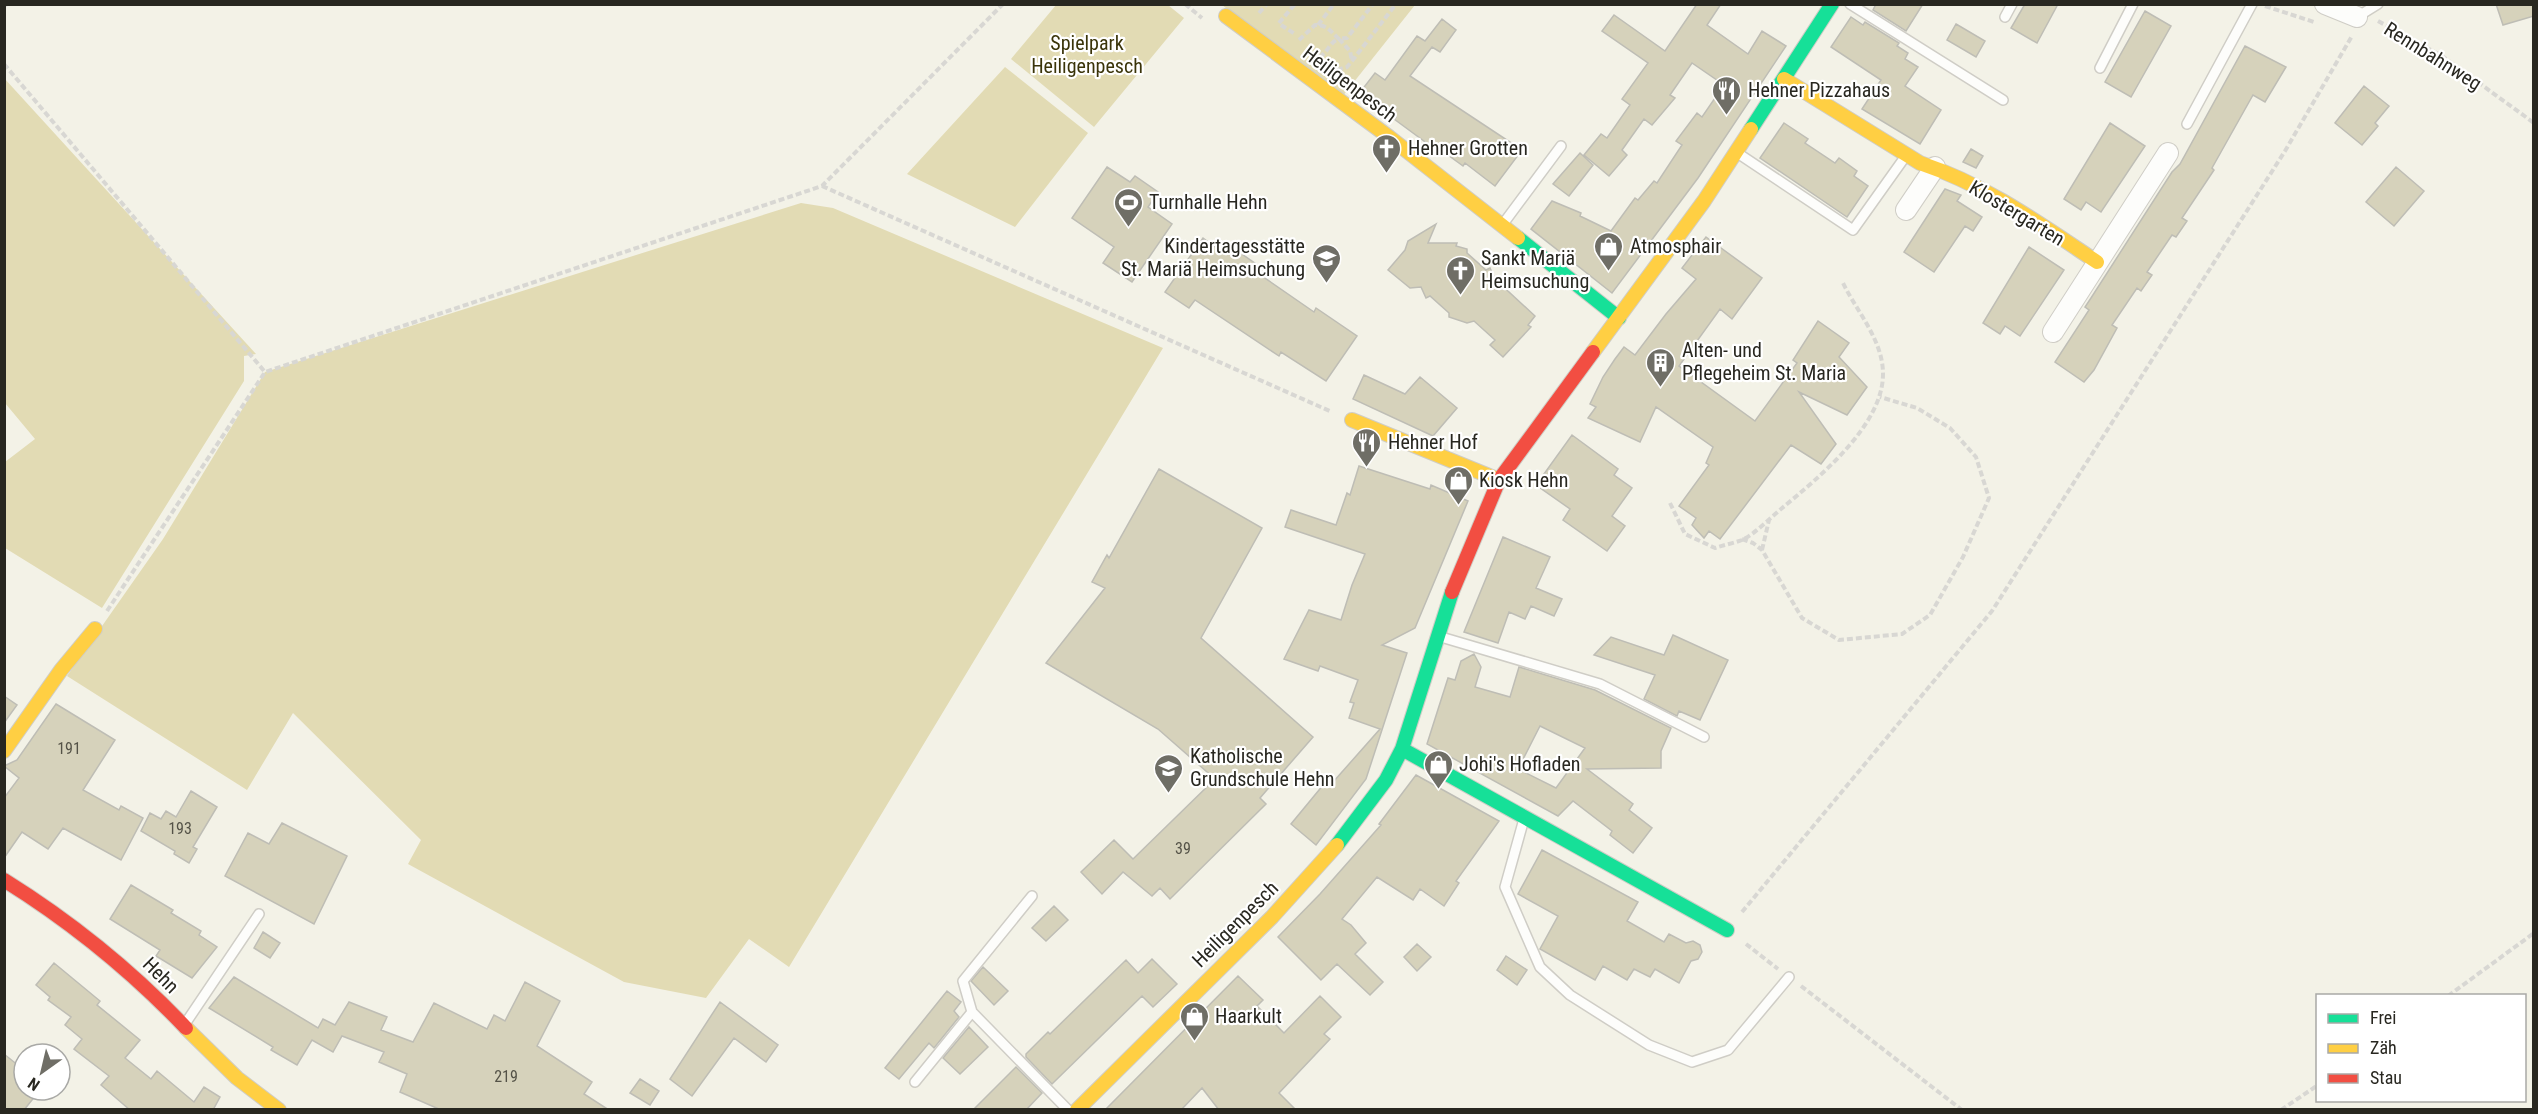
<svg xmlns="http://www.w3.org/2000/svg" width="2538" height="1114" font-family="'Roboto Condensed',sans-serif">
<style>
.green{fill:#e2dbb4}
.building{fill:#d6d2bb;stroke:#bebdb5;stroke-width:1.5;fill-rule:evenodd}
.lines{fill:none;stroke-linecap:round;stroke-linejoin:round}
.lane-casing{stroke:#cfcdc6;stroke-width:12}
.street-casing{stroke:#cfcdc6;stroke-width:22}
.fast-casing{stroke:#cfcdc6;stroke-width:16}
.slow-casing{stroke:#cfcdc6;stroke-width:16}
.jam-casing{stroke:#cfcdc6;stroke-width:16}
.path{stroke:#d8d7d3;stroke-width:4;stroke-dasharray:6 3;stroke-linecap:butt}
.lane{stroke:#fdfdfb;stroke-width:9}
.street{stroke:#fdfdfb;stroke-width:20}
.fast{stroke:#16e098;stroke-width:14}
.slow{stroke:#ffcf43;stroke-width:14}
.jam{stroke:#f24e42;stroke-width:14}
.labels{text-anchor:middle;stroke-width:4.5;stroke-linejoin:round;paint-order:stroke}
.number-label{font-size:16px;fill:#545247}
.park-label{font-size:20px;fill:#3a3409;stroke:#fff}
.street-label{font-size:20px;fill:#282720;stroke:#fff}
.poi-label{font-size:20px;fill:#282720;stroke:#fff;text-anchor:start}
</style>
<rect width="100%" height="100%" fill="#f3f2e7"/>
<path class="green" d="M1056,5H1168L1184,18L1094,127L1011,59Z
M1222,5H1415L1342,97Z
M1005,67L1088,133L1015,227L907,174Z
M4,78L256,354L244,356V381L102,608L5,548V462L35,439L5,403Z
M801,203L833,208L1163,348L789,967L749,939L706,998L624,982L408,864L421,840L293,713L247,790L67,676L163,539L265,372Z"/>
<path class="building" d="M1697,4H1721L1707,25L1748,54L1762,31L1786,46L1698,178L1612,293L1531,229L1552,201L1581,213L1580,216L1611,231L1635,198L1638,200L1654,181L1657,183L1682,145L1676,141L1697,113L1702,117L1724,85L1692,63L1670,95L1675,98L1652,125L1644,119L1622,150L1627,155L1609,176L1584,155L1601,134L1607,138L1630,105L1622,99L1648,63L1602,31L1614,15L1665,51Z
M1876,4H1923L1906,31L1873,10Z
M2025,4H2058L2037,43L2011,28Z
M2496,4H2534V16L2503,25Z
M2145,11L2171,26L2131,97L2105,82Z
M1851,17L1863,25L1865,22L1899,43L1897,46L1908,53L1905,59L1918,67L1905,86L1941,110L1920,144L1862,109L1881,80L1831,47Z
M1442,19L1456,30L1440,52L1432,47L1410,76L1522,150L1495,186L1465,163L1463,166L1430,142L1428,144L1394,119L1396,117L1361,91L1375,73L1385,80L1417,36L1425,41Z
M1956,24L1985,41L1976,57L1947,40Z
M2245,46L2286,67L2265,102L2253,95L2212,168L2214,170L2182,218L2187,221L2176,237L2172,235L2147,272L2152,275L2141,291L2137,288L2112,325L2117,328L2094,370L2084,382L2055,362L2089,310L2085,307L2091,298L2172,172L2180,164Z
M2364,86L2389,106L2375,123L2378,126L2362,145L2335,123Z
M1784,123L1808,139L1805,143L1835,163L1839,158L1857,171L1854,176L1868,186L1847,217L1760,158Z
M2110,123L2145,146L2101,212L2086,202L2081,210L2064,199Z
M1971,149L1983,156L1976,168L1963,162Z
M1580,153L1593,165L1569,196L1553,184Z
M1107,167L1130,182L1135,176L1158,192L1148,207L1172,224L1132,282L1103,263L1114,247L1072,218Z
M2396,167L2424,191L2394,226L2366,202Z
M1945,189L1961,195L1957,201L1982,217L1973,231L1965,226L1934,272L1904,252Z
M1436,224L1428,243H1457L1456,246L1467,249V253L1486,270L1490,268L1495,279L1535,316L1528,325L1531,327L1503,357L1490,345L1495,340L1474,321L1467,323L1449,317V313L1430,296L1426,298L1421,287L1410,288L1388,270L1405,250L1408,241Z
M1706,237L1762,278L1732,319L1720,309L1679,366L1755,421L1797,363L1793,360L1818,321L1849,343L1839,357L1867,387L1847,415L1799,392L1836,444L1821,464L1791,445L1720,539L1709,531L1704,538L1692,525L1696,518L1679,506L1709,465L1706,463L1713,447L1656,407L1640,442L1588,418L1596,407L1590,404L1603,377L1615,359L1624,347L1635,355L1666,314L1696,279L1682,268Z
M1203,238L1215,247L1218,244L1236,256L1239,252L1266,271L1262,276L1314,312L1316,308L1357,336L1326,381L1281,352L1279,356L1195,300L1189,308L1165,292Z
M2029,247L2064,270L2020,336L2005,326L2000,334L1983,323Z
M1364,375L1405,394L1420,377L1457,408L1433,436L1353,399Z
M1572,435L1618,469L1614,475L1632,488L1612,516L1625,526L1607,551L1563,520L1570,509L1536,485Z
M1359,466L1430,489L1431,485L1468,501L1415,628L1382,645L1407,653L1366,779L1316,845L1291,824L1324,784L1326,785L1331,779L1334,781L1380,729L1349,718L1354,703L1350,702L1358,680L1320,666L1318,671L1284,659L1309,610L1341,620L1352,585L1365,554L1285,527L1291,510L1336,525L1347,493L1350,495Z
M1159,469L1262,528L1201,638L1313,737L1260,798L1266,804L1170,899L1160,888L1152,896L1123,872L1102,894L1081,872L1114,840L1133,859L1215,779L1158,729L1046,663L1105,588L1092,582L1107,555L1109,558Z
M1503,537L1550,557L1536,588L1562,599L1554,616L1531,606L1525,619L1509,612L1498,643L1464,632Z
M1673,635L1728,660L1700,720L1679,711L1677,716L1644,699L1655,675L1594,655L1611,637L1664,655Z
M1474,654L1481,667L1475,687L1510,697L1519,667L1595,690L1671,728L1661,751V768L1587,769L1633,804L1629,810L1652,828L1633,853L1610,835L1612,831L1573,801L1558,816L1427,744L1448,678L1455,680L1461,661ZM1540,726L1585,748L1556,788L1518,769Z
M4,696L17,705L4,723Z
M56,704L115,740L83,790L119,810L121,806L143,818L121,860L63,828L48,849L22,832L4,858V798L19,778L4,766L17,760Z
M1416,775L1499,821L1456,881L1459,883L1444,906L1420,889L1413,900L1377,877L1342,919L1351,925L1366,943L1355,954L1383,982L1370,995L1337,964L1321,980L1278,937L1320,894L1381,825L1379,824Z
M191,791L217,807L193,847L197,849L189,863L174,854L175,851L141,831L150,813L161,819L166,811L176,817Z
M282,823L347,856L314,924L225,876L248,833L269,844Z
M1542,850L1638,902L1627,921L1664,942L1669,934L1686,943L1693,941L1700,945L1702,952L1698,959L1691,961L1679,983L1655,969L1650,977L1634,969L1627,980L1603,966L1595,980L1540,949L1558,916L1518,894Z
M131,885L173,910L171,913L201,931L199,935L217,947L192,978L156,956L160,950L110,919Z
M1054,906L1068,920L1046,941L1032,928Z
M263,932L280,943L270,958L254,948Z
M1417,944L1431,957L1417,971L1404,957Z
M1506,956L1527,970L1517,985L1497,970Z
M1152,959L1177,984L1153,1007L1142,996L1052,1084L1026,1057V1054L1048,1032L1050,1034L1126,960L1138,973Z
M54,963L100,1001L97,1005L140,1040L125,1058L151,1079L157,1071L194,1102L204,1087L220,1097L213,1110H130L101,1085L109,1076L74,1049L82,1039L65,1025L71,1017L48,1000L50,997L36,985Z
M983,967L1008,991L994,1005L971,981Z
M1238,976L1263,1000L1257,1006L1284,1033L1320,996L1341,1017L1324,1034L1330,1039L1279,1093L1296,1110H1219L1202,1088L1181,1110H1105Z
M234,977L318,1028L323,1019L335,1025L349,1002L387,1017L381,1030L413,1042L434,1003L487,1029L494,1015L505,1021L525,982L560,1001L537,1046L592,1082L584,1094L609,1110H441L400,1092L407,1074L379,1062L384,1052L342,1036L333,1052L312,1040L297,1065L271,1050L273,1047L209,1008Z
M947,991L961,1002L954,1011L959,1017L934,1048L929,1043L899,1079L885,1068Z
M720,1002L778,1045L766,1062L734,1038L692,1096L670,1079Z
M969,1027L988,1047L960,1074L943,1058Z
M4,1054L24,1070V1090H40L24,1110H4Z
M1016,1067L1042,1093L1026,1110H973Z
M640,1079L659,1091L650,1105L630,1093Z"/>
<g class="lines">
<defs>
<path id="lane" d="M1850,4L2003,100
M2005,17L2012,4
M2357,17L2378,4
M2100,68L2133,4
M2187,124L2252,4
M1739,154L1853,230L1905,157
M1503,224L1561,146
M1441,637L1600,684L1704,737
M1524,819L1505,887L1540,967L1570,995L1649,1045L1692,1062L1728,1050L1789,977
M972,1012L963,981L1032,896
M185,1024L259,914
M915,1082L972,1012L1068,1110"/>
<path id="street" d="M2325,4L2357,17
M1906,210L1935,167
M2053,332L2168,153"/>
<path id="fast" d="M1751,129L1832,4
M1518,238L1619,318
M1402,749L1727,930
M1337,845L1386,780L1402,749L1452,592"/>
<path id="slow" d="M1226,16L1389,137L1518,238
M1784,79L1920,163C1986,185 2040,224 2097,262
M1593,352L1704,201L1751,129
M1352,420L1499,480
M4,751L61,670L95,629
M186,1028L237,1078L279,1110
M1077,1110L1272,917L1337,845"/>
<path id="jam" d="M1452,592L1499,480L1593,352
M4,880C73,923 130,969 186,1028"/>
</defs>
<use href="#lane" class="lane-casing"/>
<use href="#street" class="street-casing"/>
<use href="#fast" class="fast-casing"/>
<use href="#slow" class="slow-casing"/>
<use href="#jam" class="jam-casing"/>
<path class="path" d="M1185,4L1202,18
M4,6L7,4
M2265,6L2314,22
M1259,13L1267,4
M2378,21L2442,56L2534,123
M1279,23L1295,4
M1281,25L1295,34
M1318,25L1334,4
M1299,40L1315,25C1327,24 1331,32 1339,39L1347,38L1373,4
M1319,57C1328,53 1329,42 1339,39L1350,51L1352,61
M4,64L265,372
M1337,70L1347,67L1352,61L1396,4
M822,186L1332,412
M1670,503L1685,534L1715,548C1724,545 1734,543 1742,540C1756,533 1769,519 1781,509C1818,478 1883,426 1883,374C1883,340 1857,312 1843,283
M1742,539L1753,543L1762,550L1802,618L1839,640L1902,634L1930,615L1963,557L1989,498L1976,457L1950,428L1917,408L1880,397
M1762,550L1769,520
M107,611L265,372L822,186L1003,4
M1742,912L1992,611L2285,151L2352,36
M1746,944L1778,969
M1801,986L1962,1110
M2448,996L2534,933
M2281,1110L2318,1085"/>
<use href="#lane" class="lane"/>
<use href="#street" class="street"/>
<use href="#fast" class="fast"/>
<use href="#slow" class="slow"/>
<use href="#jam" class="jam"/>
</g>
<defs>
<symbol id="restaurant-pin" viewBox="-11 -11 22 30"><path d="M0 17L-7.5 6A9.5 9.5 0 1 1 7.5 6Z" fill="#6f6e66" stroke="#fff"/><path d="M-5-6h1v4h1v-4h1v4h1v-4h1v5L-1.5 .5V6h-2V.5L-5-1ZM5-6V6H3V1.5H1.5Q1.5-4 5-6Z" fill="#fff"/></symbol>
<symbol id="church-pin" viewBox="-11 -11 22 30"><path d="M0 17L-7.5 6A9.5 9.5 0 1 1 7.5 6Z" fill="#6f6e66" stroke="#fff"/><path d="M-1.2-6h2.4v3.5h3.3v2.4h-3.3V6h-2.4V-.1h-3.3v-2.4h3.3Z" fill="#fff"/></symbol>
<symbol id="stadium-pin" viewBox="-11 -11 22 30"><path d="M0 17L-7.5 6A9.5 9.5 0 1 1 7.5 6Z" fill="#6f6e66" stroke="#fff"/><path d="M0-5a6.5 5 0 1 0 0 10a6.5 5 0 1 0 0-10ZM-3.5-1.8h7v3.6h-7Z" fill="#fff"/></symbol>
<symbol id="shop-pin" viewBox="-11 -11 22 30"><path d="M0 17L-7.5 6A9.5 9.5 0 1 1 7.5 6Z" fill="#6f6e66" stroke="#fff"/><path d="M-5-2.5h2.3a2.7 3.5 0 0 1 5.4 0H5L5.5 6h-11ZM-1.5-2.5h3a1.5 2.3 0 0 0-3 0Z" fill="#fff"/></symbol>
<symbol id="school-pin" viewBox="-11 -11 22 30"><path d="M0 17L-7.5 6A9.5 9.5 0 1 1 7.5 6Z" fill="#6f6e66" stroke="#fff"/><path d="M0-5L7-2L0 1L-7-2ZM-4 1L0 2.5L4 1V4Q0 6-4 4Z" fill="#fff"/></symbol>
<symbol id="building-pin" viewBox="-11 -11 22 30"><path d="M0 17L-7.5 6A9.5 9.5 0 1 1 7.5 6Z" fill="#6f6e66" stroke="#fff"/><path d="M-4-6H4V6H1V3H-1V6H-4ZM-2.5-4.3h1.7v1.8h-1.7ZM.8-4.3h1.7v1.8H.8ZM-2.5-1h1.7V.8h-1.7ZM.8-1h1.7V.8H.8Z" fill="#fff"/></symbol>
</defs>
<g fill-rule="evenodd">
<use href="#restaurant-pin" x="1710" y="74" width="33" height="45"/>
<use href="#church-pin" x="1370" y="132" width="33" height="45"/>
<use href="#stadium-pin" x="1112" y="186" width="33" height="45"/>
<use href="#shop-pin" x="1592" y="230" width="33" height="45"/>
<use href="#school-pin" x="1310" y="242" width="33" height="45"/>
<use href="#church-pin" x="1444" y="254" width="33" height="45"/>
<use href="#building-pin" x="1644" y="346" width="33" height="45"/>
<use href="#restaurant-pin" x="1350" y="426" width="33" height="45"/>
<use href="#shop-pin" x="1442" y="464" width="33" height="45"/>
<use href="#shop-pin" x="1422" y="748" width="33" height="45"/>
<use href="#school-pin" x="1152" y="752" width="33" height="45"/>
<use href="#shop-pin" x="1178" y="1000" width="33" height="45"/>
</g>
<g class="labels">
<g class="number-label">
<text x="69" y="754">191</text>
<text x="180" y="834">193</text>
<text x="1183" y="854">39</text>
<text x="506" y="1082">219</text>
</g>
<g class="park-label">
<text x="1087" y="50">Spielpark<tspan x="1087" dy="23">Heiligenpesch</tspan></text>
</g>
<g class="street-label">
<text transform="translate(2433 56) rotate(32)" y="7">Rennbahnweg</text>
<text transform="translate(1350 84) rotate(37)" y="7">Heiligenpesch</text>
<text transform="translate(2017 213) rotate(31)" y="7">Klostergarten</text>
<text transform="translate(1235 924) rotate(-45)" y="7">Heiligenpesch</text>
<text transform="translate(161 975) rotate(45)" y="7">Hehn</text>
</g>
<g class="poi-label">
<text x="1748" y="97">Hehner Pizzahaus</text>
<text x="1408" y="155">Hehner Grotten</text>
<text x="1149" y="209">Turnhalle Hehn</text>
<text x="1305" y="253" text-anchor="end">Kindertagesstätte<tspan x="1305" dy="23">St. Mariä Heimsuchung</tspan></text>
<text x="1630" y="253">Atmosphair</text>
<text x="1481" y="265">Sankt Mariä<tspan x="1481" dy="23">Heimsuchung</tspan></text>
<text x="1682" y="357">Alten- und<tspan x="1682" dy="23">Pflegeheim St. Maria</tspan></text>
<text x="1388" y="449">Hehner Hof</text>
<text x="1479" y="487">Kiosk Hehn</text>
<text x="1190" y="763">Katholische<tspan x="1190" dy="23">Grundschule Hehn</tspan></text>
<text x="1459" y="771">Johi's Hofladen</text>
<text x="1215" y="1023">Haarkult</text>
</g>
</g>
<rect width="2538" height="1114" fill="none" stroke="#282720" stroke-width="12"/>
<rect x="2316" y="994" width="210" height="108" fill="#ffffff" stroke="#a9a9a6" stroke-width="1.5"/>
<rect x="2328" y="1014" width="30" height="9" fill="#16e098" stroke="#a9a9a6" stroke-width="1.5"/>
<text x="2370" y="1024" font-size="18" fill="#282720">Frei</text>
<rect x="2328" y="1044" width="30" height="9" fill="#ffcf43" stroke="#a9a9a6" stroke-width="1.5"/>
<text x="2370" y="1054" font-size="18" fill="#282720">Zäh</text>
<rect x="2328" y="1074" width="30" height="9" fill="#f24e42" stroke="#a9a9a6" stroke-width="1.5"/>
<text x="2370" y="1084" font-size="18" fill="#282720">Stau</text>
<g transform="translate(42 1072) rotate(214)"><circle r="28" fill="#ffffff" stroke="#a9a9a6" stroke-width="1.5"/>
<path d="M0-4.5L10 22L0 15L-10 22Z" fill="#6f6e66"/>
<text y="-9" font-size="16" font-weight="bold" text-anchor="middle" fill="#282720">N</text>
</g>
</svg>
